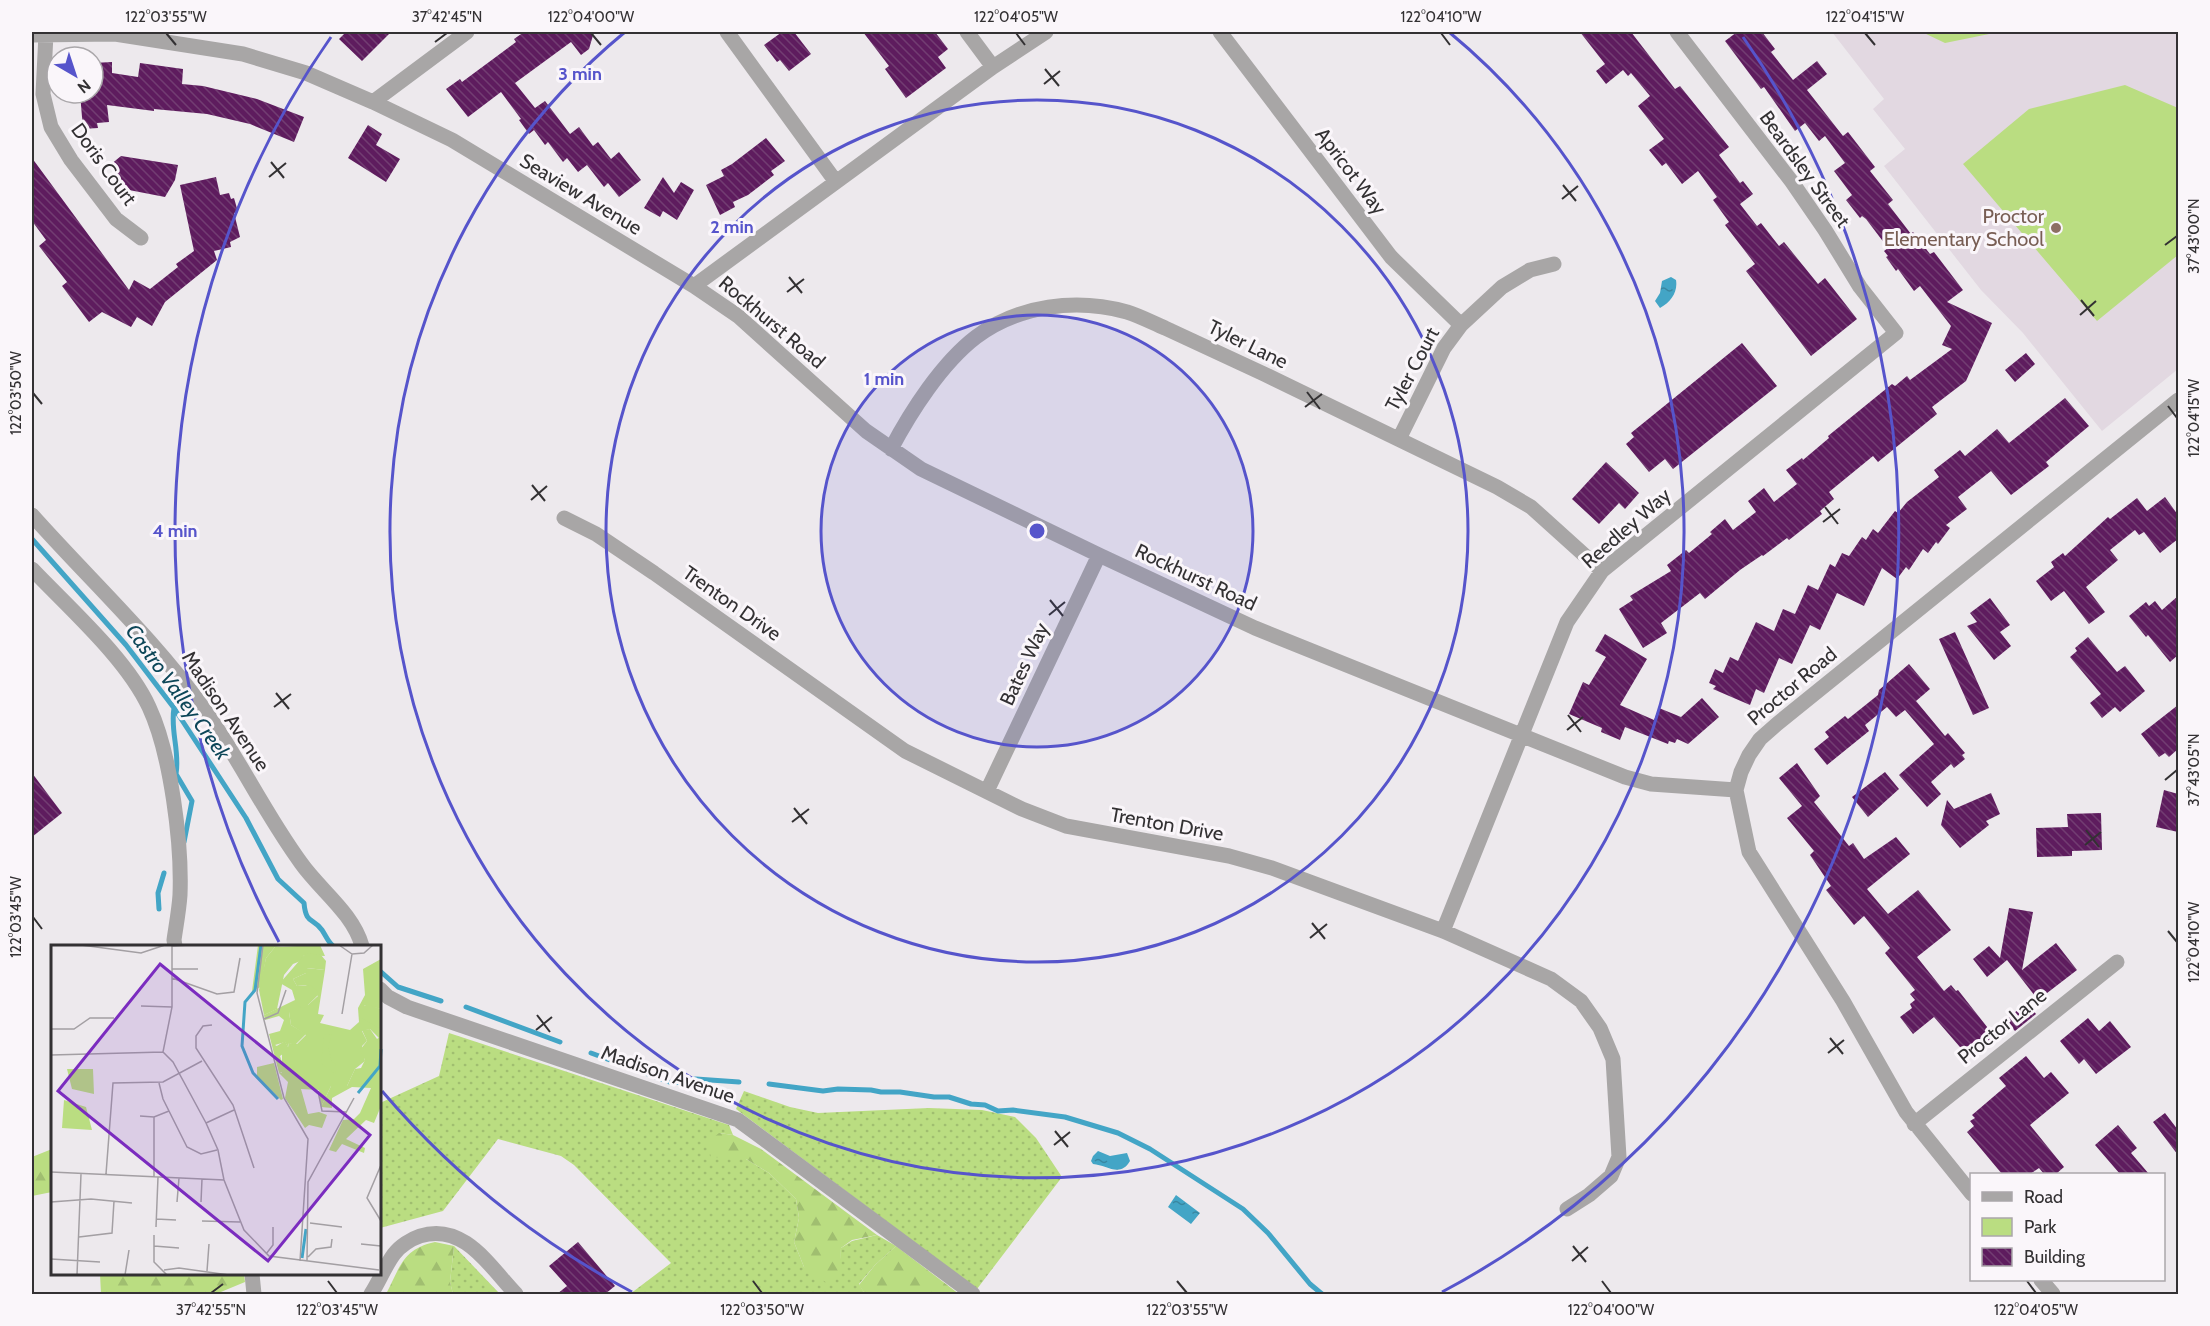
<svg xmlns="http://www.w3.org/2000/svg" width="2210" height="1326" font-family="Cabin,sans-serif">
<style>
.built{fill:#e2d8e1}
.grass{fill:url(#grass-dots)}
.forest{fill:url(#forest-firs)}
.park{fill:#badd81}
.water{fill:url(#water-ripples)}
.lines{fill:none;stroke-linecap:round;stroke-linejoin:round}
.stream{stroke:#43a5c6;stroke-width:5}
.building{fill:url(#building-back-hatch)}
.minor{stroke:#a8a6a6;stroke-width:15}
.ticks{fill:none;stroke:#333133;stroke-width:2}
.ring{fill:none;stroke:#5654cb;stroke-width:3}
.education-dot{fill:#8d6e63;stroke:#faf6fa;stroke-width:2}
.labels{text-anchor:middle;stroke-width:6;stroke-linejoin:round;paint-order:stroke}
.street-label{font-size:20px;fill:#333133;stroke:#faf6fa}
.education-label{font-size:20px;fill:#785e54;stroke:#faf6fa;text-anchor:end}
.water-label{font-size:21px;font-style:italic;fill:#0d4658;stroke:#faf6fa}
.inset-river{fill:none;stroke:#43a5c6;stroke-width:3}
.inset-road{fill:none;stroke:#a39fa3;stroke-width:1.5}
.view{fill:#7b2cbf;fill-opacity:0.15;stroke:#7b2cbf;stroke-width:3}
.inset-edge{fill:none;stroke:#333133;stroke-width:3}
.centre{fill:#5654cb;stroke:#faf6fa;stroke-width:3}
.ring-label{font-size:18px;text-anchor:middle;font-weight:bold;fill:#5654cb;stroke:#faf6fa;stroke-width:6;stroke-linejoin:round;paint-order:stroke}
.neatline{fill:none;stroke:#333133;stroke-width:2}
.ticks-label{font-size:15px;text-anchor:middle;fill:#333133}
</style>
<defs>
<pattern id="grass-dots" width="8" height="8" patternUnits="userSpaceOnUse" patternTransform="scale(1.5)"><rect width="8" height="8" fill="#badd81"/><path d="M2 2h.1M6 6h.1" fill="none" stroke="#a0be70" stroke-width="1.8" stroke-linecap="round"/></pattern>
<pattern id="forest-firs" width="22" height="20" patternUnits="userSpaceOnUse" patternTransform="scale(1.5)"><rect width="22" height="20" fill="#badd81"/><path d="M5 1l3.5 6h-7zM16 11l3.5 6h-7z" fill="#a0be70"/></pattern>
<pattern id="water-ripples" width="26" height="14" patternUnits="userSpaceOnUse" patternTransform="scale(1.5)"><rect width="26" height="14" fill="#43a5c6"/><path d="M2 4q2-2 4 0t4 0M15 11q2-2 4 0t4 0" fill="none" stroke="#3987a1"/></pattern>
<pattern id="building-back-hatch" width="6" height="6" patternUnits="userSpaceOnUse" patternTransform="scale(1.5)"><rect width="6" height="6" fill="#5e1c5e"/><path d="M-1 5l2 2M0 0l6 6M5-1l2 2" fill="none" stroke="#723d72"/></pattern>
</defs>
<rect width="100%" height="100%" fill="#ede9ed"/>
<path class="built" d="M1832,32H2178V369L2102,431L2023,333L1981,290L1884,166L1905,149L1873,109L1884,99Z"/>
<path class="grass" d="M449,1033L729,1125L733,1135L719,1133L746,1159L769,1173L796,1199L799,1218L794,1242L804,1267L839,1271L841,1248L852,1241L877,1235L896,1246L875,1265L859,1284L865,1294H630L671,1263L574,1165L561,1156L498,1139L443,1211L380,1228V1103L439,1076Z
M744,1091L790,1107L818,1113L929,1108L982,1110L1015,1117L1036,1138L1062,1177L977,1289L736,1109Z
M454,1246L500,1294H453L450,1282Z"/>
<path class="forest" d="M719,1133L733,1135L761,1149L877,1235L852,1240L841,1248L840,1271L827,1283L804,1267L794,1242L799,1218L796,1199L769,1173L746,1159L711,1157L707,1143Z
M52,1149V1192L32,1196V1157Z
M435,1242L454,1246L450,1282L453,1294H386C400,1268 402,1249 435,1242Z
M896,1246L959,1294H865L859,1285L875,1265Z
M100,1274H244L245,1282L216,1294H101Z"/>
<path class="park" d="M1922,32H1999L1945,43Z
M2125,85L2178,108V255L2097,321L1963,164L2029,109Z"/>
<path class="water" d="M1671,277L1676,280C1678,292 1671,302 1660,308L1655,301L1660,293L1662,281Z
M1098,1151L1110,1156L1127,1153L1130,1161C1120,1178 1107,1165 1093,1164L1091,1161L1093,1156Z
M1176,1195L1200,1213L1191,1224L1168,1207Z"/>
<g class="lines">
<path class="stream" d="M32,539L126,645L174,708L246,818L278,879L304,903C306,925 313,917 322,930C326,936 328,942 333,946
M174,708C170,731 180,751 176,774L192,801L184,842
M159,909L158,893L164,873
M380,971L398,987L441,1001
M466,1007L560,1042
M591,1053L672,1083L696,1079L739,1082
M769,1084L823,1091L838,1089L871,1090L881,1092H900L934,1097H949L971,1104L985,1105L998,1111L1013,1110L1065,1117L1118,1133L1150,1149L1243,1209L1268,1233L1310,1284L1322,1294"/>
</g>
<path class="building" d="M346,32H391L362,61L339,39Z
M524,32H594L589,49L581,55L571,42L515,83L535,108L545,101L570,134L579,127L593,146L598,142L611,159L619,152L641,180L619,197L608,183L604,187L587,165L578,172L567,158L563,162L548,142L545,145L534,130L529,134L519,120L521,119L501,92L468,117L446,89L460,79L462,82L516,42L514,39Z
M782,32H794L811,54L789,71L780,60L777,62L764,45Z
M863,32H935L948,49L938,57L946,68L906,98L885,69L889,66Z
M1580,32H1631L1675,89L1680,86L1729,147L1719,155L1740,183L1743,181L1753,194L1740,204L1757,226L1761,223L1779,246L1784,242L1818,284L1825,278L1857,319L1811,356L1746,271L1755,264L1725,225L1729,222L1713,200L1717,197L1698,171L1682,184L1666,163L1662,166L1649,150L1664,139L1638,106L1650,96L1631,73L1628,76L1623,70L1606,84L1596,71L1605,64Z
M1737,32H1762L1775,49L1771,52L1793,80L1817,61L1827,74L1807,90L1843,136L1848,132L1875,167L1870,171L1893,200L1888,204L1911,234L1913,232L1930,254L1934,252L1963,290L1947,302L1992,323L1966,381L1932,407L1937,414L1878,462L1873,456L1829,492L1834,499L1820,511L1822,514L1789,540L1787,538L1763,556L1762,555L1740,570L1705,599L1700,593L1661,623L1667,633L1643,648L1619,609L1633,600L1630,596L1671,571L1667,565L1686,550L1689,553L1712,534L1710,532L1725,519L1733,530L1756,512L1748,501L1764,488L1774,502L1797,484L1786,470L1802,458L1803,460L1829,438L1828,436L1892,384L1895,386L1907,376L1910,380L1952,349L1942,345L1951,326L1920,286L1914,291L1898,269L1896,271L1886,257L1888,256L1884,251L1888,248L1866,219L1862,216L1860,218L1846,200L1852,195L1834,171L1845,163L1825,136L1819,141L1805,123L1795,131L1764,87L1761,89L1725,41Z
M112,62V73L138,77L140,63L183,69L182,84L203,86L257,99L304,117L294,142L250,124L207,114L154,109V111L107,105L109,122L97,123L98,128L83,129L80,93H93V63Z
M368,125L382,134L376,145L400,159L386,182L348,158Z
M766,138L785,161L771,171L774,175L748,195L733,202L735,207L720,215L706,185L724,176L721,170L732,164Z
M121,156L178,165L175,180L165,197L129,190L110,165Z
M32,158L129,290L134,280L150,289L178,267L176,264L194,251L180,185L216,177L220,195L229,193L231,199L234,198L238,212L234,213L240,237L230,242L231,247L214,251L217,260L165,302L152,326L137,317L131,327L102,312L89,322L62,286L67,282L39,246L46,240L32,221Z
M663,177L674,193L681,182L694,190L677,220L663,211L660,217L644,208Z
M1742,343L1777,386L1673,469L1665,459L1649,472L1626,444L1634,437L1631,433Z
M2026,353L2035,364L2015,382L2005,370Z
M2065,398L2089,426L2046,462L2049,466L2011,495L1991,471L1958,497L1967,509L1946,525L1950,528L1938,544L1936,542L1928,553L1923,549L1909,570L1906,567L1897,579L1882,568L1864,606L1837,593L1820,630L1810,625L1792,664L1779,658L1764,693L1756,689L1750,705L1713,689L1716,686L1709,683L1715,669L1723,673L1730,657L1738,661L1756,622L1774,631L1783,609L1795,614L1808,585L1818,590L1830,564L1835,567L1842,553L1849,556L1862,537L1866,540L1873,529L1878,533L1895,511L1898,513L1907,502L1939,477L1934,470L1960,450L1965,456L1997,429L2009,443Z
M1606,462L1639,493L1625,509L1619,503L1599,524L1572,499Z
M2165,497L2178,515V539L2160,553L2144,532L2139,535L2135,530L2110,550L2118,560L2086,587L2105,612L2089,624L2064,591L2051,601L2036,581L2054,567L2051,562L2063,553L2065,556L2108,517L2110,519L2137,498L2147,511Z
M2178,596V655L2170,662L2148,635L2146,637L2129,616L2146,602L2149,606L2155,601L2162,610Z
M1990,598L2010,625L2000,632L2011,646L1994,660L1967,626L1977,622L1970,613Z
M1955,632L1989,708L1973,715L1939,639Z
M1605,634L1647,659L1620,705L1654,720L1659,708L1681,717L1702,698L1719,717L1688,744L1677,739L1675,743L1669,741L1668,744L1625,727L1620,740L1601,732L1602,728L1569,714L1583,682L1589,685L1606,657L1595,651Z
M2088,637L2117,672L2125,666L2145,691L2120,712L2115,707L2102,718L2090,703L2101,694L2070,657L2077,651L2075,648Z
M1909,664L1930,689L1916,701L1945,736L1948,733L1965,753L1962,755L1965,759L1954,768L1951,764L1931,782L1941,794L1927,807L1899,775L1934,744L1905,710L1896,717L1887,707L1865,725L1869,731L1827,765L1814,749L1829,737L1825,732L1845,716L1848,719L1878,695L1879,690Z
M2178,705V749L2169,757L2165,753L2159,757L2141,734Z
M1797,763L1820,796L1814,802L1849,846L1853,843L1864,859L1896,837L1910,854L1867,889L1888,914L1918,890L1951,930L1917,957L1944,991L1951,985L1956,991L1958,990L1995,1037L1976,1052L1973,1048L1966,1054L1934,1017L1913,1034L1900,1017L1912,1008L1910,1004L1915,1000L1910,994L1915,990L1885,953L1890,948L1864,916L1854,925L1826,890L1831,886L1810,855L1814,851L1787,818L1802,806L1779,778Z
M1885,772L1899,789L1868,817L1852,797Z
M32,773L62,813L32,837Z
M2164,790L2178,794V832L2156,827Z
M1991,793L2000,814L1986,821L1989,825L1960,848L1941,825L1947,800L1954,809Z
M2101,813L2102,850L2072,851V856L2037,857L2036,828L2068,827L2067,814Z
M2009,908L2033,912L2022,970L2056,943L2077,970L2038,1000L2007,960L1987,977L1973,959L1989,946L2000,958Z
M2027,1003L2036,1014L2015,1031L2005,1020Z
M2088,1018L2099,1031L2110,1021L2131,1047L2096,1074L2084,1059L2079,1064L2060,1041Z
M2026,1056L2044,1078L2051,1072L2069,1093L2030,1125L2064,1167L2056,1174H2044L2039,1168L2030,1174H2002L1967,1132L1974,1126L1970,1121L1975,1118L1972,1115L2006,1086L1999,1078Z
M2165,1113L2178,1130V1155L2153,1122Z
M2118,1125L2137,1148L2131,1153L2149,1174H2120L2095,1145Z
M578,1242L615,1286L605,1294H557L567,1286L549,1266Z"/>
<g class="lines">
<path class="minor" d="M727,32L836,182
M967,32L993,67
M1220,32L1391,257L1461,325
M46,34L43,94L51,127L71,160L116,219L141,238
M32,35L115,34L243,54L306,73L373,102L452,140L694,286L993,67L1046,32
M373,102L467,32
M694,286L738,316L866,431L921,469L1099,555L1255,628L1625,777L1651,784L1736,790
M1399,439L1444,348L1461,325L1502,287L1530,270L1554,264
M891,449C911,411 942,363 976,337C1019,305 1076,298 1127,312C1140,316 1153,323 1165,328C1198,343 1231,359 1264,374C1342,412 1420,449 1497,487L1531,507L1602,571
M32,515C89,579 154,639 204,709C239,758 265,814 301,863C320,890 353,913 362,946
M564,518L596,534L654,573L905,751L1022,809L1066,826L1229,856L1272,868L1443,931L1551,979L1581,1001L1600,1028L1613,1059L1619,1157L1611,1176L1589,1195L1567,1209
M32,569C69,608 127,659 149,707C171,754 182,844 180,895C179,910 176,926 174,940L175,946
M987,791L1099,555
M1443,931L1567,622L1602,571L1896,333L1860,287L1825,230L1792,182L1677,32
M380,989L388,997L407,1007L738,1120L973,1294
M1914,1124L2117,962
M1972,1194L1906,1112L1843,1001L1749,852L1736,790L1741,772L1749,755L1760,739L1777,724L2178,400
M252,1274L254,1294
M2041,1280L2053,1294
M371,1294C379,1282 385,1266 394,1254C400,1246 411,1239 420,1236C464,1222 490,1267 516,1294"/>
</g>
<path class="ticks" d="M166,33L176,45M591,33L601,45M1016,33L1025,45M1441,33L1450,45M1865,33L1875,45M435,42L447,33M1045,69L1059,86M1044,84L1060,71M271,162L284,178M269,177L286,163M1563,185L1576,201M1562,199L1578,186M2165,245L2177,236M789,277L802,293M787,292L804,279M2081,300L2094,316M2080,315L2096,301M1307,392L1320,409M33,393L42,404M2168,406L2177,418M1305,407L1322,394M532,485L545,501M531,500L547,486M1825,507L1838,524M1823,522L1840,509M1050,600L1063,616M1049,615L1065,602M276,693L289,709M274,707L291,694M1568,715L1581,732M1567,730L1583,717M2165,780L2177,770M794,808L807,824M792,822L809,809M2086,830L2099,847M2085,845L2101,832M33,917L42,929M1312,923L1325,939M2168,931L2177,942M1310,938L1327,924M537,1015L550,1032M536,1030L552,1017M1830,1038L1843,1054M1828,1053L1844,1040M1055,1131L1068,1147M1054,1145L1070,1132M1573,1246L1586,1262M1572,1261L1588,1247M328,1281L337,1293M753,1281L762,1293M1177,1281L1187,1293M1602,1281L1611,1293M2027,1281L2036,1293M211,1293L223,1284"/>
<circle cx="1037" cy="531" r="216" fill="#5654cb" fill-opacity=".12"/>
<g class="ring">
<circle cx="1037" cy="531" r="216"/>
<circle cx="1037" cy="531" r="431"/>
<path d="M1449 32A647 647 0 1 1 625 32"/>
<path d="M632 1292A862 862 0 0 1 382 1091M279 942A862 862 0 0 1 331 37M1743 37A862 862 0 0 1 1442 1292"/>
</g>
<circle class="education-dot" cx="2056" cy="228" r="6"/>
<g class="labels">
<g class="street-label">
<text transform="translate(104 164) rotate(54)" y="7">Doris Court</text>
<text transform="translate(1805 169) rotate(54)" y="7">Beardsley Street</text>
<text transform="translate(1351 171) rotate(53)" y="7">Apricot Way</text>
<text transform="translate(581 194) rotate(31)" y="7">Seaview Avenue</text>
<text transform="translate(772 322) rotate(40)" y="7">Rockhurst Road</text>
<text transform="translate(1248 344) rotate(26)" y="7">Tyler Lane</text>
<text transform="translate(1412 369) rotate(-62)" y="7">Tyler Court</text>
<text transform="translate(1626 528) rotate(-41)" y="7">Reedley Way</text>
<text transform="translate(1196 577) rotate(25)" y="7">Rockhurst Road</text>
<text transform="translate(732 603) rotate(35)" y="7">Trenton Drive</text>
<text transform="translate(1024 664) rotate(-65)" y="7">Bates Way</text>
<text transform="translate(1792 686) rotate(-40)" y="7">Proctor Road</text>
<text transform="translate(226 711) rotate(56)" y="7">Madison Avenue</text>
<text transform="translate(1167 824) rotate(10)" y="7">Trenton Drive</text>
<text transform="translate(2002 1026) rotate(-39)" y="7">Proctor Lane</text>
<text transform="translate(668 1074) rotate(19)" y="7">Madison Avenue</text>
</g>
<g class="education-label">
<text x="2044" y="223">Proctor<tspan x="2044" dy="23">Elementary School</tspan></text>
</g>
<g class="water-label">
<text transform="translate(178 692) rotate(54)" y="7">Castro Valley Creek</text>
</g>
</g>
<g transform="translate(51 945)">
<rect width="330" height="330" fill="#ede9ed"/>
<path d="M269,0L274,11L253,10L252,15L242,19L233,30L226,64L213,70L208,45L215,13L224,2ZM330,14V64L314,60L309,71L330,83L329,94L319,84L311,86L316,96L311,101L314,116L304,124L296,141H280L270,162L268,145L250,144L257,169L268,167L276,170L271,183L258,180L254,183L234,153L237,137L228,128H231V107L224,102L234,96L237,102L238,98L246,99L255,90L240,80L238,67L245,66V61L257,60L267,51L255,40L246,41L242,34L255,28V23L274,25L267,69L273,70L269,78L299,85L308,77L307,63L314,50L312,24ZM223,118L232,154L230,155L206,131V122Z" fill="#badd81"/>
<path d="M207,0H239L224,2L215,13L210,42L201,46ZM255,8L270,10L275,16L274,25L256,23L255,28L242,34L246,41L259,40L269,48L254,63L245,61V67H238L240,80L255,89L244,100L238,98L237,102L234,97L224,100L236,106L229,111L234,127L228,128L218,89L229,86L233,75L228,71L214,75L213,70L244,55L241,45L229,38ZM316,59L330,64V84L309,72L308,65ZM319,84L326,94L330,91V161L323,178L315,175L295,194L314,203L313,208L291,199L285,207L278,205L292,175L303,174L309,168L320,143L301,142L281,153V163L270,162L280,141H296L304,124L310,123L314,115L309,105L316,96L311,85ZM281,89L277,102L281,117L285,119L284,129L270,118L273,90Z" fill="#badd81"/>
<path d="M16,124H42L43,149L21,144ZM13,155L35,162L41,185L11,183Z" fill="#badd81"/>
<path class="inset-river" d="M210,0L204,45L194,57L191,101L202,128L227,154M307,148L329,121L330,104M251,313L255,284"/>
<path class="inset-road" d="M30,0L90,8L114,0M212,0L206,48L233,153L257,194L249,316M288,0L301,9L313,8L322,0M121,1L139,0M121,24H147M121,33L166,49L183,47L189,13M90,61L121,62M291,69L301,9M213,74L227,68L235,45M161,80L152,81L145,91V103L182,160L203,223M0,84H23L39,73H63M112,107L122,117L155,178L167,205L173,235M0,110L112,107L121,62V0M108,138L112,154L136,202L150,209L166,205M267,146L271,166L296,167M89,171L103,172L118,166M155,178L183,165M330,220L316,253L330,276M0,227L173,235L193,285L218,311L328,325M55,229L62,138L112,137L151,116M103,232V172M0,257L40,254L81,258M126,257L128,233M150,257L151,234M105,274L125,275M151,276L189,277M259,278L291,282M105,282L107,232M103,290V317L116,330M28,292L61,288L63,256M310,299L330,301M103,301L128,303M215,309L222,300V282M257,312L265,304L280,302L281,294M0,314L49,317M256,316L257,237L303,153M113,325L128,323L178,330M156,326L158,299M26,330L30,229M74,330L78,305"/>
<path class="view" d="M109,19L319,190L217,316L7,146Z"/>
<rect width="330" height="330" class="inset-edge"/>
</g>
<circle cx="1037" cy="531" r="9" class="centre"/>
<g class="ring-label">
<text x="580" y="80">3 min</text>
<text x="732" y="233">2 min</text>
<text x="884" y="385">1 min</text>
<text x="175" y="537">4 min</text>
</g>
<rect width="2210" height="1326" fill="none" stroke="#faf6fa" stroke-width="66"/>
<rect x="1970" y="1173" width="195" height="108" fill="#faf6fa" stroke="#aaa7aa" stroke-width="1.5"/>
<rect x="1982" y="1192" width="30" height="9" fill="#a8a6a6" stroke="#aaa7aa" stroke-width="1.5"/>
<text x="2024" y="1203" font-size="18" fill="#333133">Road</text>
<rect x="1982" y="1218" width="30" height="18" fill="#badd81" stroke="#aaa7aa" stroke-width="1.5"/>
<text x="2024" y="1233" font-size="18" fill="#333133">Park</text>
<rect x="1982" y="1248" width="30" height="18" fill="url(#building-back-hatch)" stroke="#aaa7aa" stroke-width="1.5"/>
<text x="2024" y="1263" font-size="18" fill="#333133">Building</text>
<g transform="translate(75 75) rotate(141)"><circle r="28" fill="#faf6fa" stroke="#aaa7aa" stroke-width="1.5"/>
<path d="M0-4.5L10 22L0 15L-10 22Z" fill="#5654cb"/>
<text y="-9" font-size="16" font-weight="bold" text-anchor="middle" fill="#333133">N</text>
</g>
<rect x="33" y="33" width="2144" height="1260" class="neatline"/>
<g class="ticks-label">
<text x="166" y="22">122°03'55"W</text>
<text x="447" y="22">37°42'45"N</text>
<text x="591" y="22">122°04'00"W</text>
<text x="1016" y="22">122°04'05"W</text>
<text x="1441" y="22">122°04'10"W</text>
<text x="1865" y="22">122°04'15"W</text>
<text transform="translate(2194 236) rotate(-90)" y="5">37°43'00"N</text>
<text transform="translate(16 393) rotate(-90)" y="5">122°03'50"W</text>
<text transform="translate(2194 418) rotate(-90)" y="5">122°04'15"W</text>
<text transform="translate(2194 770) rotate(-90)" y="5">37°43'05"N</text>
<text transform="translate(16 917) rotate(-90)" y="5">122°03'45"W</text>
<text transform="translate(2194 942) rotate(-90)" y="5">122°04'10"W</text>
<text x="211" y="1315">37°42'55"N</text>
<text x="337" y="1315">122°03'45"W</text>
<text x="762" y="1315">122°03'50"W</text>
<text x="1187" y="1315">122°03'55"W</text>
<text x="1611" y="1315">122°04'00"W</text>
<text x="2036" y="1315">122°04'05"W</text>
</g>
</svg>
